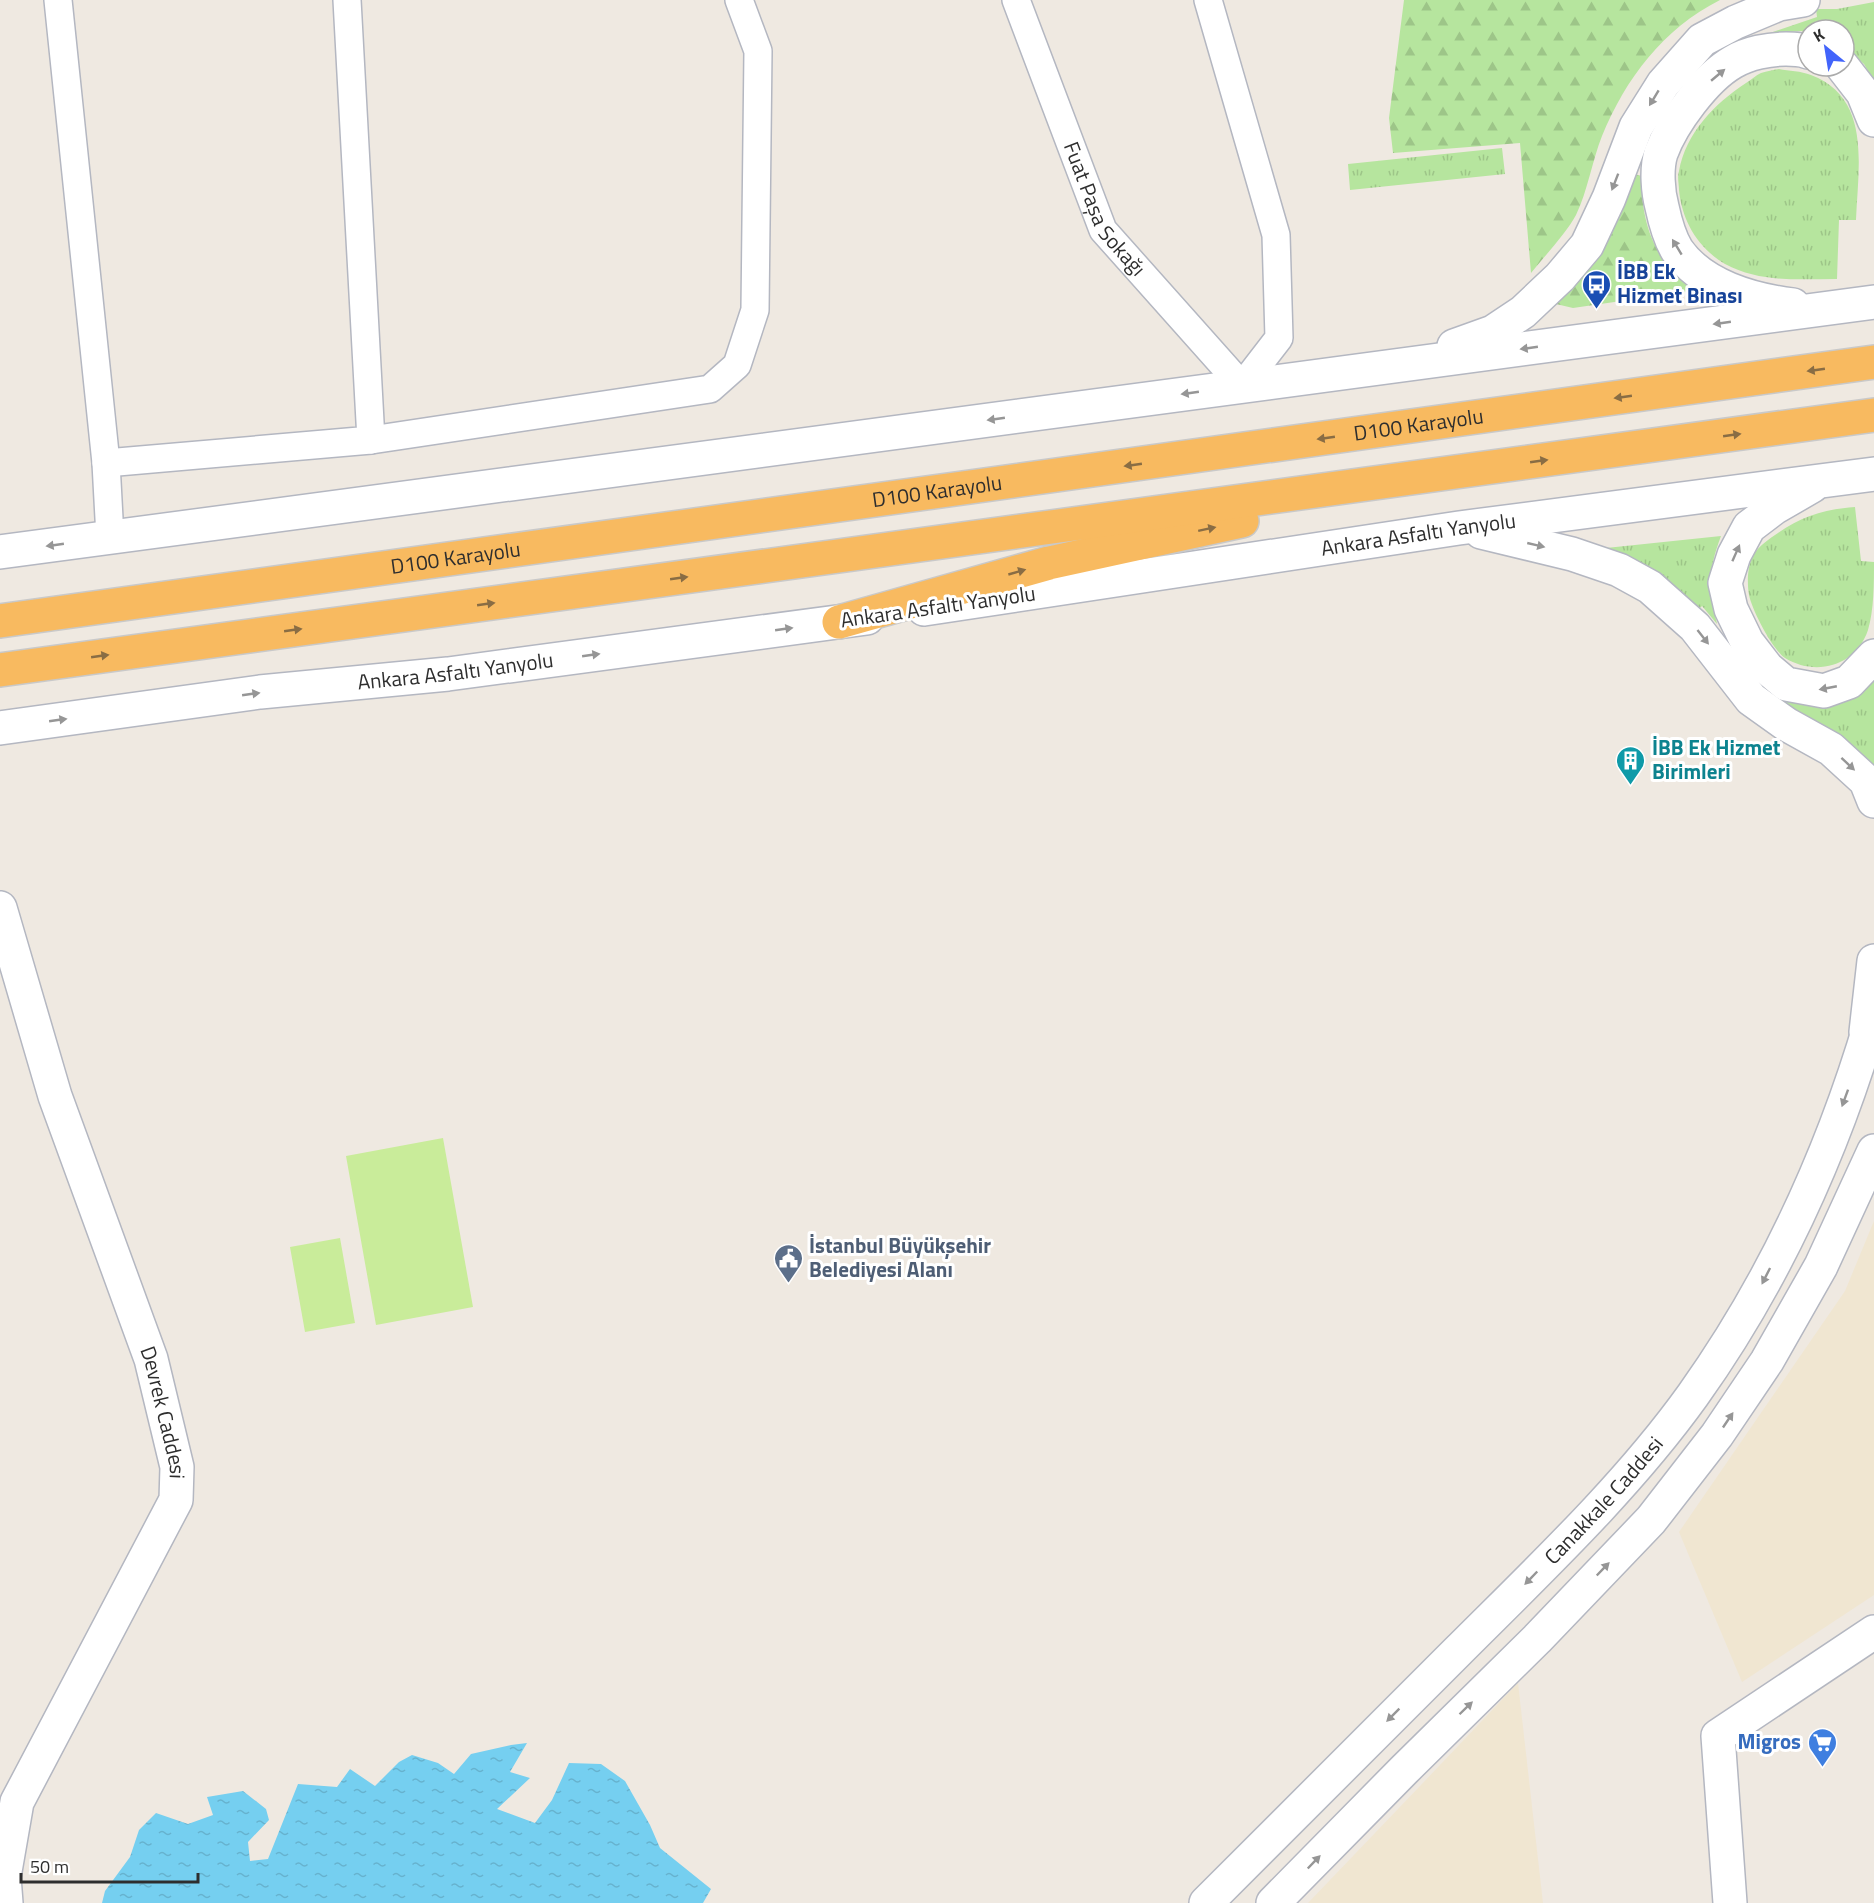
<svg xmlns="http://www.w3.org/2000/svg" width="1874" height="1903" font-family="'Titillium Web',sans-serif">
<style>
.education{fill:#f0e6d1}
.grass{fill:url(#grass-tufts)}
.forest{fill:url(#forest-firs)}
.pitch{fill:#c9ec9a}
.water{fill:url(#water-ripples)}
.lines{fill:none;stroke-linecap:round;stroke-linejoin:round}
.minor-casing{stroke:#b4b7c1;stroke-width:30}
.tertiary-casing{stroke:#b4b7c1;stroke-width:36}
.secondary-casing{stroke:#b4b7c1;stroke-width:36}
.trunk-casing{stroke:#c9c9c9;stroke-width:36}
.minor{stroke:#fff;stroke-width:27}
.tertiary{stroke:#fff;stroke-width:33}
.secondary{stroke:#fff;stroke-width:33}
.trunk{stroke:#f8ba60;stroke-width:33}
.oneway{fill:#969696}
.oneway2{fill:#896d44}
.labels{text-anchor:middle;stroke-width:6;stroke-linejoin:round;paint-order:stroke}
.street-label{font-size:21px;fill:#2e2e2e;stroke:#fff}
.transit-label{font-size:21px;font-weight:bold;fill:#164399;stroke:#fff;text-anchor:start}
.culture-label{font-size:21px;font-weight:bold;fill:#0d838f;stroke:#fff;text-anchor:start}
.service-label{font-size:21px;font-weight:bold;fill:#4e5e75;stroke:#fff;text-anchor:start}
.shop-label{font-size:21px;font-weight:bold;fill:#366cbe;stroke:#fff;text-anchor:end}
</style>
<defs>
<pattern id="grass-tufts" width="24" height="20" patternUnits="userSpaceOnUse" patternTransform="scale(1.5)"><rect width="24" height="20" fill="#b6e59e"/><path d="M3 7l-1-3M5 7V3M7 7l1-3M15 17l-1-3M17 17v-4M19 17l1-3" fill="none" stroke="#9dc588"/></pattern>
<pattern id="forest-firs" width="22" height="20" patternUnits="userSpaceOnUse" patternTransform="scale(1.5)"><rect width="22" height="20" fill="#b6e59e"/><path d="M5 1l3.5 6h-7zM16 11l3.5 6h-7z" fill="#9dc588"/></pattern>
<pattern id="water-ripples" width="26" height="14" patternUnits="userSpaceOnUse" patternTransform="scale(1.5)"><rect width="26" height="14" fill="#75cff0"/><path d="M2 4q2-2 4 0t4 0M15 11q2-2 4 0t4 0" fill="none" stroke="#66b2ce"/></pattern>
</defs>
<rect width="100%" height="100%" fill="#efe9e1"/>
<path class="education" d="M1874,1221V1595L1742,1682L1679,1532L1845,1291Z
M1518,1683L1543,1903H1308L1420,1786Z"/>
<path class="grass" d="M1874,2V82L1864,64L1844,48V30H1808V33L1801,31L1770,33L1817,17L1816,9H1837Z
M1779,69C1789,71 1801,71 1811,75C1872,98 1858,167 1856,220H1839L1837,279C1799,279 1760,283 1725,264C1698,248 1682,221 1679,190C1679,184 1677,177 1679,171C1686,133 1714,104 1746,83C1751,80 1756,75 1761,73C1767,71 1773,70 1779,69Z
M1502,148L1505,174L1350,190L1348,164Z
M1855,507L1861,561L1874,562C1874,583 1874,610 1868,630C1856,666 1816,677 1785,658C1772,649 1752,610 1749,595C1747,583 1747,565 1754,554C1760,545 1769,539 1778,533C1802,516 1826,509 1855,507Z
M1721,536C1708,570 1709,588 1717,624L1702,606L1698,610L1643,567L1606,548Z
M1874,681V775L1818,732L1820,723L1803,716L1769,692L1804,701L1851,697Z"/>
<path class="forest" d="M1404,0H1720C1663,29 1626,78 1602,136C1592,161 1588,190 1576,215C1567,232 1544,257 1531,273L1520,143L1393,153L1389,118Z
M1628,172L1641,176C1642,208 1646,240 1669,265C1677,274 1688,281 1697,290L1573,308L1556,304L1574,284Z"/>
<path class="pitch" d="M443,1138L473,1307L376,1325L346,1156Z
M340,1238L355,1323L305,1332L290,1247Z"/>
<path class="water" d="M527,1743L510,1772L530,1778L497,1809L535,1823L552,1800L569,1763L601,1764L625,1781L650,1825L660,1848L711,1889L703,1903H102L105,1891L130,1857L139,1830L156,1813L188,1824L213,1815L207,1797L243,1791L266,1809L269,1820L248,1842L250,1861L268,1859L298,1784L337,1787L350,1769L375,1786L399,1762L412,1755L438,1763L454,1774L471,1754L511,1745Z"/>
<g class="lines">
<defs>
<g id="minor">
<path d="M58,0L106,463L110,537"/>
<path id="s1" d="M1016,0L1103,230L1242,386L1279,338L1276,235L1208,0"/>
<path d="M371,440L710,389L737,365L755,310L758,51L739,0"/>
<path d="M106,463L371,440L347,0"/>
</g>
<g id="tertiary">
<path id="s2" d="M0,908L55,1096L151,1359L177,1467L176,1500L17,1802L4,1877L6,1903"/>
<path d="M1730,1903L1718,1736L1874,1632"/>
</g>
<g id="secondary">
<path d="M1842,66L1863,93L1874,120"/>
<path d="M1793,305C1752,300 1702,286 1677,250C1669,237 1665,221 1662,207C1658,192 1656,169 1661,153C1672,123 1705,78 1733,62C1748,53 1769,49 1786,49C1794,49 1801,49 1808,52"/>
<path d="M1454,346L1493,332L1523,312L1560,277L1587,245L1609,198L1636,127L1663,84L1702,40L1736,22L1779,4L1803,0"/>
<path d="M1812,486L1774,508L1749,527L1734,555L1725,583L1731,609L1747,642L1767,668L1786,684L1824,691L1849,682L1874,656"/>
<path d="M1481,532L1572,554L1619,570L1650,587L1695,627L1751,699L1786,724L1831,749L1866,781L1874,801"/>
<path d="M0,552L1874,302"/>
<path id="s3" d="M924,609L1459,528L1874,474"/>
<path id="s4" d="M0,728L260,692L448,674L867,618"/>
<path d="M1866,1032L1874,961"/>
<path id="s5" d="M1206,1903C1290,1819 1374,1734 1459,1650C1539,1570 1627,1487 1693,1395C1775,1280 1835,1147 1874,1012"/>
<path d="M1273,1903L1404,1770L1537,1639L1651,1520L1717,1435L1767,1361L1821,1266L1874,1151"/>
</g>
<g id="trunk">
<path id="s6" d="M0,621L1874,362"/>
<path d="M839,622L1049,563L1242,521"/>
<path d="M0,670L1874,415"/>
</g>
</defs>
<use href="#minor" class="minor-casing"/>
<use href="#tertiary" class="tertiary-casing"/>
<use href="#secondary" class="secondary-casing"/>
<use href="#trunk" class="trunk-casing"/>
<use href="#minor" class="minor"/>
<use href="#tertiary" class="tertiary"/>
<use href="#secondary" class="secondary"/>
<use href="#trunk" class="trunk"/>
</g>
<defs><path id="oneway-solid" d="M-6-.8H1V-3.2L6.5 0L1 3.2V.8H-6Z" transform="scale(1.5)"/></defs>
<g class="oneway">
<use href="#oneway-solid" transform="translate(1718 75) rotate(-40)"/>
<use href="#oneway-solid" transform="translate(1654 98) rotate(121)"/>
<use href="#oneway-solid" transform="translate(1615 182) rotate(111)"/>
<use href="#oneway-solid" transform="translate(1677 247) rotate(-121)"/>
<use href="#oneway-solid" transform="translate(1722 323) rotate(172)"/>
<use href="#oneway-solid" transform="translate(1529 348) rotate(172)"/>
<use href="#oneway-solid" transform="translate(1190 393) rotate(172)"/>
<use href="#oneway-solid" transform="translate(996 419) rotate(172)"/>
<use href="#oneway-solid" transform="translate(55 545) rotate(172)"/>
<use href="#oneway-solid" transform="translate(1536 545) rotate(13)"/>
<use href="#oneway-solid" transform="translate(1736 553) rotate(-66)"/>
<use href="#oneway-solid" transform="translate(784 629) rotate(-8)"/>
<use href="#oneway-solid" transform="translate(1703 637) rotate(52)"/>
<use href="#oneway-solid" transform="translate(591 655) rotate(-8)"/>
<use href="#oneway-solid" transform="translate(1828 688) rotate(169)"/>
<use href="#oneway-solid" transform="translate(251 694) rotate(-8)"/>
<use href="#oneway-solid" transform="translate(58 720) rotate(-8)"/>
<use href="#oneway-solid" transform="translate(1848 764) rotate(43)"/>
<use href="#oneway-solid" transform="translate(1845 1098) rotate(110)"/>
<use href="#oneway-solid" transform="translate(1766 1276) rotate(117)"/>
<use href="#oneway-solid" transform="translate(1728 1420) rotate(-56)"/>
<use href="#oneway-solid" transform="translate(1603 1569) rotate(-46)"/>
<use href="#oneway-solid" transform="translate(1531 1578) rotate(134)"/>
<use href="#oneway-solid" transform="translate(1466 1708) rotate(-44)"/>
<use href="#oneway-solid" transform="translate(1393 1715) rotate(135)"/>
<use href="#oneway-solid" transform="translate(1314 1862) rotate(-46)"/>
</g>
<g class="oneway2">
<use href="#oneway-solid" transform="translate(1816 370) rotate(172)"/>
<use href="#oneway-solid" transform="translate(1623 397) rotate(172)"/>
<use href="#oneway-solid" transform="translate(1732 435) rotate(-8)"/>
<use href="#oneway-solid" transform="translate(1326 438) rotate(172)"/>
<use href="#oneway-solid" transform="translate(1539 461) rotate(-8)"/>
<use href="#oneway-solid" transform="translate(1133 465) rotate(172)"/>
<use href="#oneway-solid" transform="translate(1207 529) rotate(-12)"/>
<use href="#oneway-solid" transform="translate(1017 572) rotate(-16)"/>
<use href="#oneway-solid" transform="translate(679 578) rotate(-8)"/>
<use href="#oneway-solid" transform="translate(486 604) rotate(-8)"/>
<use href="#oneway-solid" transform="translate(293 630) rotate(-8)"/>
<use href="#oneway-solid" transform="translate(100 656) rotate(-8)"/>
</g>
<defs>
<symbol id="bus-pin" viewBox="-11 -11 22 30"><path d="M0 17L-7.5 6A9.5 9.5 0 1 1 7.5 6Z" fill="#1a4fb4" stroke="#fff"/><path d="M-5-6H5V4H4V6H2V4H-2V6H-4V4H-5ZM-3.5-4V0h7V-4ZM-3.5 1.2v1.5H-2V1.2ZM2 1.2v1.5H3.5V1.2Z" fill="#fff"/></symbol>
<symbol id="building-pin" viewBox="-11 -11 22 30"><path d="M0 17L-7.5 6A9.5 9.5 0 1 1 7.5 6Z" fill="#0f9aa8" stroke="#fff"/><path d="M-4-6H4V6H1V3H-1V6H-4ZM-2.5-4.3h1.7v1.8h-1.7ZM.8-4.3h1.7v1.8H.8ZM-2.5-1h1.7V.8h-1.7ZM.8-1h1.7V.8H.8Z" fill="#fff"/></symbol>
<symbol id="civic-pin" viewBox="-11 -11 22 30"><path d="M0 17L-7.5 6A9.5 9.5 0 1 1 7.5 6Z" fill="#5c6f8a" stroke="#fff"/><path d="M-.6-6.5H3V-4.5H.6V-3L4-1V1h2V6H-6V1h2V-1L-.6-3ZM-1.2 2.5V6h2.4V2.5Z" fill="#fff"/></symbol>
<symbol id="supermarket-pin" viewBox="-11 -11 22 30"><path d="M0 17L-7.5 6A9.5 9.5 0 1 1 7.5 6Z" fill="#3f7fe0" stroke="#fff"/><path d="M-6-5.5h2.5l.6 2H6L4.5 2H-2.5L-4.4-4H-6ZM-1.5 3.2a1.3 1.3 0 1 0 .1 0ZM3 3.2a1.3 1.3 0 1 0 .1 0Z" fill="#fff"/></symbol>
</defs>
<g fill-rule="evenodd">
<use href="#bus-pin" x="1580" y="268" width="33" height="45"/>
<use href="#building-pin" x="1614" y="744" width="33" height="45"/>
<use href="#civic-pin" x="772" y="1242" width="33" height="45"/>
<use href="#supermarket-pin" x="1806" y="1726" width="33" height="45"/>
</g>
<g class="labels">
<g class="street-label">
<text dy="7" stroke="none"><textPath href="#s1" startOffset="228">Fuat Paşa Sokağı</textPath></text>
<text dy="7" stroke="none"><textPath href="#s6" startOffset="1432">D100 Karayolu</textPath></text>
<text dy="7" stroke="none"><textPath href="#s6" startOffset="946">D100 Karayolu</textPath></text>
<text dy="7" stroke="none"><textPath href="#s3" startOffset="500">Ankara Asfaltı Yanyolu</textPath></text>
<text dy="7" stroke="none"><textPath href="#s6" startOffset="460">D100 Karayolu</textPath></text>
<text transform="translate(938 607) rotate(-8)" y="7">Ankara Asfaltı Yanyolu</text>
<text dy="7" stroke="none"><textPath href="#s4" startOffset="459">Ankara Asfaltı Yanyolu</textPath></text>
<text dy="7" stroke="none"><textPath href="#s2" startOffset="531">Devrek Caddesi</textPath></text>
<text dy="7" stroke="none"><textPath href="#s5" startOffset="566">Canakkale Caddesi</textPath></text>
</g>
<g class="transit-label">
<text x="1617" y="279">İBB Ek<tspan x="1617" dy="24">Hizmet Binası</tspan></text>
</g>
<g class="culture-label">
<text x="1652" y="755">İBB Ek Hizmet<tspan x="1652" dy="24">Birimleri</tspan></text>
</g>
<g class="service-label">
<text x="809" y="1253">İstanbul Büyükşehir<tspan x="809" dy="24">Belediyesi Alanı</tspan></text>
</g>
<g class="shop-label">
<text x="1801" y="1749">Migros</text>
</g>
</g>
<g transform="translate(1826 48) rotate(330)"><circle r="28" fill="#ffffff" stroke="#ababab" stroke-width="1.5"/>
<path d="M0-4.5L10 22L0 15L-10 22Z" fill="#4264fb"/>
<text y="-9" font-size="16" font-weight="bold" text-anchor="middle" fill="#2e2e2e">K</text>
</g>
<path d="M21 1873v9h177v-9" fill="none" stroke="#2e2e2e" stroke-width="3"/>
<text x="30" y="1873" font-size="18" fill="#2e2e2e" stroke="#ffffff" stroke-width="4.5" paint-order="stroke">50 m</text>
</svg>
